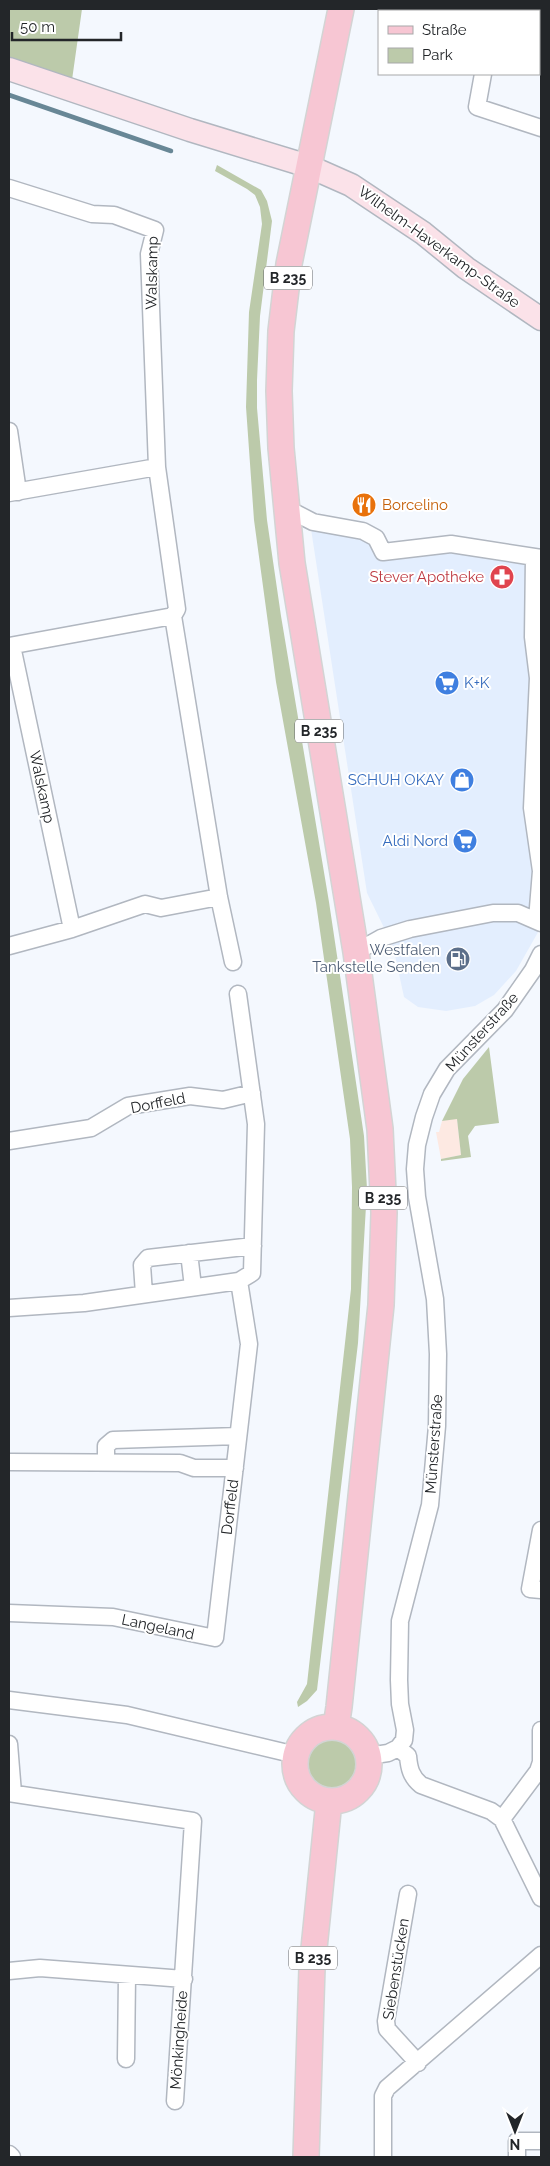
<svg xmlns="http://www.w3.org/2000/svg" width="550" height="2166" font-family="Raleway,sans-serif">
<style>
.built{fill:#e3eefe}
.industrial{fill:#fde9e2}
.green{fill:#bccaaa}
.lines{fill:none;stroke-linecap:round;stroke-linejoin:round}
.stream{stroke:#688796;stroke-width:4.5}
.street-casing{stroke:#b1b7c0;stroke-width:19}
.secondary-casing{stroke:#b1b7c0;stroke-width:25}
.primary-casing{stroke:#d3d4d4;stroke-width:28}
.street{stroke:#fff;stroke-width:16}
.secondary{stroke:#fbe2e9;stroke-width:22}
.primary{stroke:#f7c6d3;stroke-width:25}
.labels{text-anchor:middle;stroke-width:4;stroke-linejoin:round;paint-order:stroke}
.shield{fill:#fff;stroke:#656769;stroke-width:1}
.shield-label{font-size:14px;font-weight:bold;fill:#232629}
.street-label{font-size:15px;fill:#232629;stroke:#fff}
.food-label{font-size:15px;fill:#c56008;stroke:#fff;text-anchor:start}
.health-label{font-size:15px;fill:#be3a42;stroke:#fff;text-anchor:end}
.shop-label{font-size:15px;fill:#366cbe;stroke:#fff;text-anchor:end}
.service-label{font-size:15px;fill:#4e5e75;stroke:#fff;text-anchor:end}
</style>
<rect width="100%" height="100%" fill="#f4f8fe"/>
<path class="built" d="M309,516L352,526L383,553L452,547L529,559L541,927L516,971L494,995L475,1006L446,1011L418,1007L404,997L393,946L367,893Z"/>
<path class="industrial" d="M457,1118L461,1155L441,1159L436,1132H439L442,1121Z"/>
<path class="green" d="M9,9H82L72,80L9,58Z
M217,165L261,190L267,201L272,221L260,316L257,380V408L267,520L281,616L329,902L364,1136L367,1189L358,1343L317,1690L307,1701L298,1707L297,1702L307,1684L351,1289L352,1187L350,1139L316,903L276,682L254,520L246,407L249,312L262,224L260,207L255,195L247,189L215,171Z
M489,1047L499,1123L475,1126L468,1136L471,1157L441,1161V1159L461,1155L457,1119L442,1121L463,1079Z
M304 1764a28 28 0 1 1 56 0a28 28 0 1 1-56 0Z"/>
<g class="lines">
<path class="stream" d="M9,95L171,151"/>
<defs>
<path id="street" d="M494,11V9
M483,74L477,107L541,128
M9,188L92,214L114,215L155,230L149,254L157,467L177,609L173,616L219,897L233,962
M9,431L18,492
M9,493L157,467
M286,508L313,522L363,531L376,538L383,552L451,544L541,558
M534,557L533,637L538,678L532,808L541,871L537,920
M9,646L173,616
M12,646L72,929
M9,946L72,929L145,904L161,908L219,897
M356,952L381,938L410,929L493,913H518L541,923
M541,954L533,970L505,1010L447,1069L432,1094L424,1117L417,1145L415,1169L417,1197L435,1299L438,1354L437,1426L430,1505L400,1621L399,1680L400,1704L405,1730L404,1740L398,1748L408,1756C409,1768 411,1777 421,1785L491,1811L502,1819L541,1898
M9,1141L91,1128L128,1106L190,1096L223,1100L252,1093
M189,1253L193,1287
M144,1294L142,1265L148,1258L253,1246
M9,1308L84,1303L239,1281
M9,1462L180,1463L194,1468H235
M106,1462V1446L113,1440L238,1436
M541,1530L530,1589L541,1590
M9,1613L113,1617L215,1638L249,1344L239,1281L252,1273L256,1124L238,994
M9,1700L127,1715L296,1755
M541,1730V1762
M9,1744L13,1793
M368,1756L388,1753L398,1748
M9,1793L193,1821L175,2101
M502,1819L538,1771L541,1762
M408,1894L386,2021L387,2029L418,2063
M9,1971L40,1968L184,1979
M126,2059L127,1976
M9,2154L12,2157
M383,2157V2096L387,2088L541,1955
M517,2157V2141H541"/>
<path id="secondary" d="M9,69L190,130L308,166L351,185L423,233L466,268L541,319"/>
<path id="primary" d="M336,1727L339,1707L381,1305L384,1213L380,1129L356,952L292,563L281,448L279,391L281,331L289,264L341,9
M295 1764a37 37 0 1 1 74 0a37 37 0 1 1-74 0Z
M306,2157L312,1968L329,1801"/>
</defs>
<use href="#street" class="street-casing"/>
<use href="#secondary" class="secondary-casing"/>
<use href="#primary" class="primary-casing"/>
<use href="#street" class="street"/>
<use href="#secondary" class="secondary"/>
<use href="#primary" class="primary"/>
</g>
<defs>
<symbol id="restaurant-disc" viewBox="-11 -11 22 22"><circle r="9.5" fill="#e8710a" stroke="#fff"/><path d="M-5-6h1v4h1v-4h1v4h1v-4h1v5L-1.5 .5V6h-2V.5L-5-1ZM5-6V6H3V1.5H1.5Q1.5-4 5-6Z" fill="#fff"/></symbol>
<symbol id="pharmacy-disc" viewBox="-11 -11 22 22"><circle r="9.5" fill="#e0444e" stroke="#fff"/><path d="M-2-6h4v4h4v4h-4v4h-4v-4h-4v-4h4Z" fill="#fff"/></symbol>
<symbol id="supermarket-disc" viewBox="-11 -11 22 22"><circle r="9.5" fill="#3f7fe0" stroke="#fff"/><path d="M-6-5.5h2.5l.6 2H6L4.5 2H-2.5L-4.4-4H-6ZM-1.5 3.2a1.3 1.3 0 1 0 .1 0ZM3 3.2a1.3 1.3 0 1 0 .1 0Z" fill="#fff"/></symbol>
<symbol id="shop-disc" viewBox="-11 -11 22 22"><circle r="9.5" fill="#3f7fe0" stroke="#fff"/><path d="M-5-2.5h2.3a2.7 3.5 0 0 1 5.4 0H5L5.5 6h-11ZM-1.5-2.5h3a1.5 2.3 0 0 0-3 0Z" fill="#fff"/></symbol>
<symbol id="fuel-disc" viewBox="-11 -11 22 22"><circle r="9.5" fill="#5c6f8a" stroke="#fff"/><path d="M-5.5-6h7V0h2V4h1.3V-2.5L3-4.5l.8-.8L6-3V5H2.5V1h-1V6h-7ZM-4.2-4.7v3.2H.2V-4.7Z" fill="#fff"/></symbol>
</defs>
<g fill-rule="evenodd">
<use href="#restaurant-disc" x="350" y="491" width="28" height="28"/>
<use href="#pharmacy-disc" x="488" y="563" width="28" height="28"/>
<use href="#supermarket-disc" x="433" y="669" width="28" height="28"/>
<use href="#shop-disc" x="448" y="766" width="28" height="28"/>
<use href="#supermarket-disc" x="451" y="827" width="28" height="28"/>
<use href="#fuel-disc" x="444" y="945" width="28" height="28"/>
</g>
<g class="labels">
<g class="shield">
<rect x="264" y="266.5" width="48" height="23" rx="4"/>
<rect x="295" y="719.5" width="48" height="23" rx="4"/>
<rect x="359" y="1186.5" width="48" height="23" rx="4"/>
<rect x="289" y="1946.5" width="48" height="23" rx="4"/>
</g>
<g class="shield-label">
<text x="288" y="283">B 235</text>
<text x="319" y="736">B 235</text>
<text x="383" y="1203">B 235</text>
<text x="313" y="1963">B 235</text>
</g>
<g class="street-label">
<text transform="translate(439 247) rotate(36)" y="5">Wilhelm-Haverkamp-Straße</text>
<text transform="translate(152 273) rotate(-89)" y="5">Walskamp</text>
<text transform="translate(42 787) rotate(78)" y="5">Walskamp</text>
<text transform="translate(482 1032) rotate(-48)" y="5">Münsterstraße</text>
<text transform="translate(158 1103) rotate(-11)" y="5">Dorffeld</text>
<text transform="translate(434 1444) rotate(-86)" y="5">Münsterstraße</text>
<text transform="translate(230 1507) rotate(-83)" y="5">Dorffeld</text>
<text transform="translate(158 1627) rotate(12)" y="5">Langeland</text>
<text transform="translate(396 1969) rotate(-81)" y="5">Siebenstücken</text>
<text transform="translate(179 2040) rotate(-86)" y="5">Mönkingheide</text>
</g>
<g class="food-label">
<text x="382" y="510">Borcelino</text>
</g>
<g class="health-label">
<text x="484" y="582">Stever Apotheke</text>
</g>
<g class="shop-label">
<text x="464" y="688" text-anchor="start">K+K</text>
<text x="444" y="785">SCHUH OKAY</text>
<text x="448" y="846">Aldi Nord</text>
</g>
<g class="service-label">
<text x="440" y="955">Westfalen<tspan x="440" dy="17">Tankstelle Senden</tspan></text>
</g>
</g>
<rect width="550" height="2166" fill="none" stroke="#232629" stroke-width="20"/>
<rect x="378" y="10" width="162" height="65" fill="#ffffff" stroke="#a7a8a9"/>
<rect x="388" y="26" width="25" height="8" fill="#f7c6d3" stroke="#a7a8a9"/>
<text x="422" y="35" font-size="15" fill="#232629">Straße</text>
<rect x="388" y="48" width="25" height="15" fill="#bccaaa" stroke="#a7a8a9"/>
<text x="422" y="60" font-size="15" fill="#232629">Park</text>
<g transform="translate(515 2131) rotate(180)" stroke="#ffffff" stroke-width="4" paint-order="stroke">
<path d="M0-4L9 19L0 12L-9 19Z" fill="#232629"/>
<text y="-8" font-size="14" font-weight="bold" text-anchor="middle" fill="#232629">N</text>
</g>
<path d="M12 32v8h109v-8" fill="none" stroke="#232629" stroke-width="2.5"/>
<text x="20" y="32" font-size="15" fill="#232629" stroke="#ffffff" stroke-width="4" paint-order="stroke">50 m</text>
</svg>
